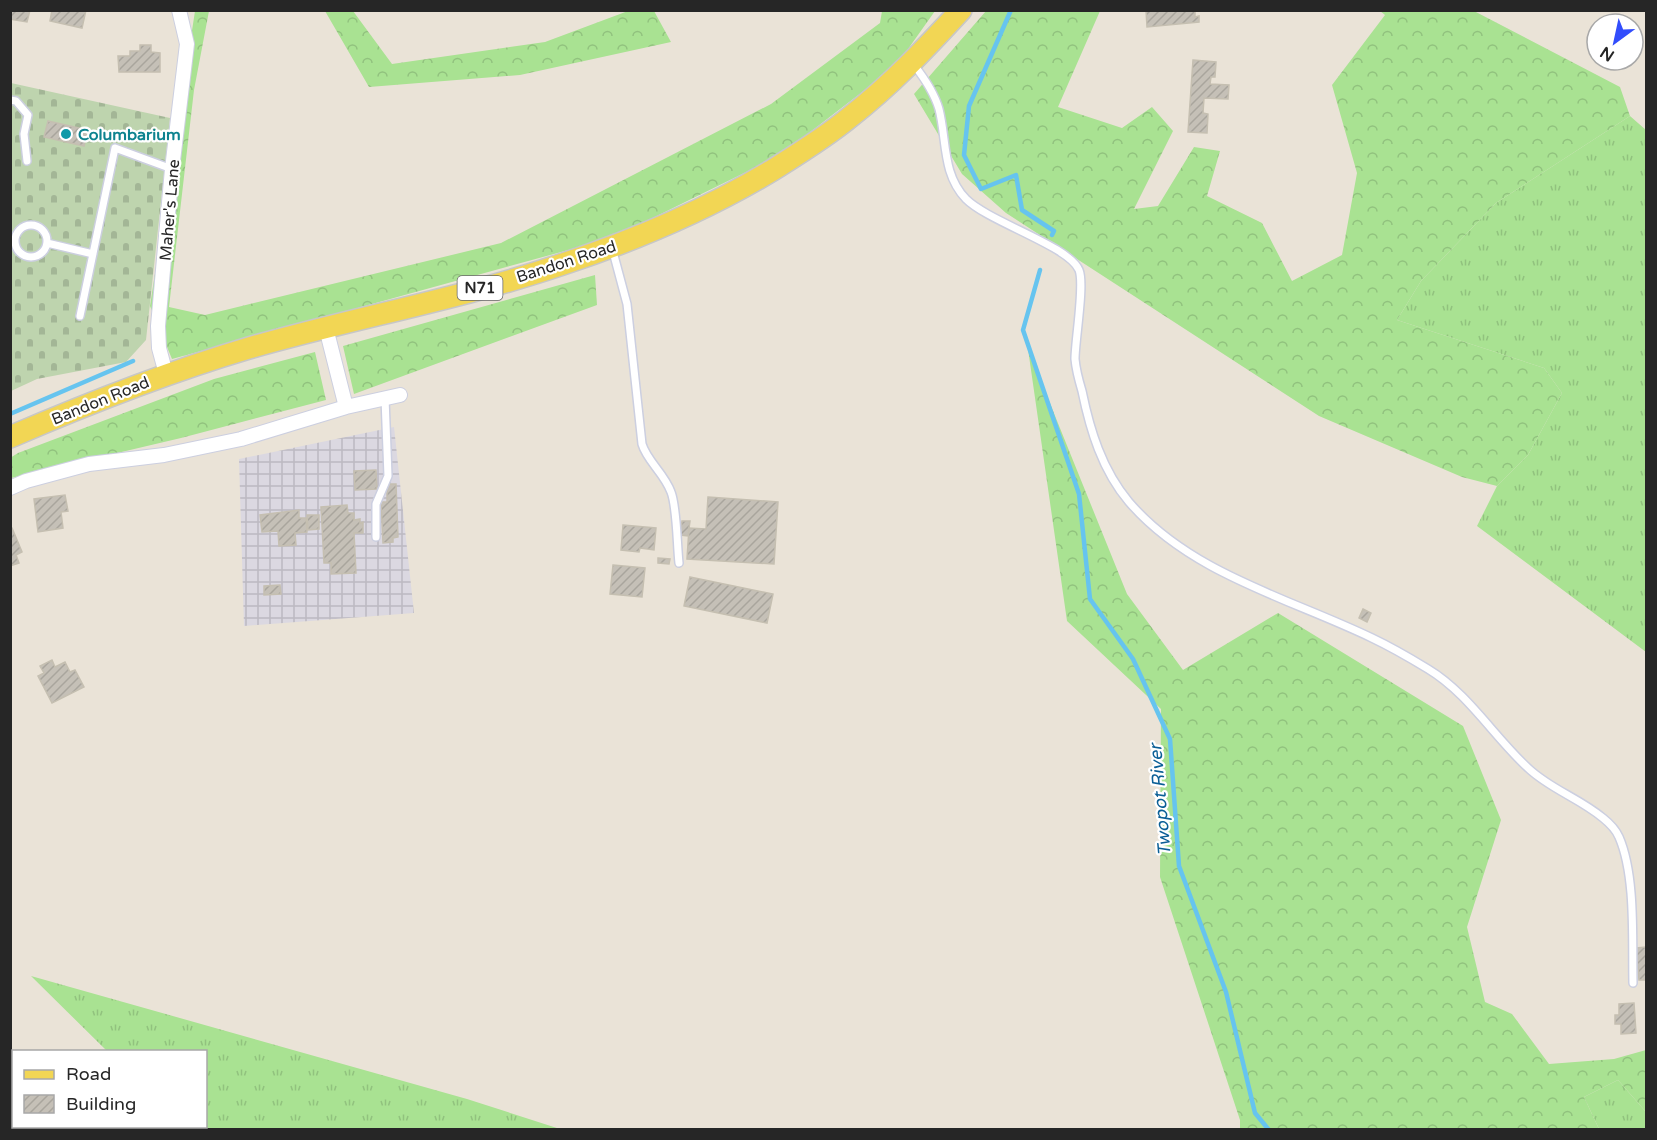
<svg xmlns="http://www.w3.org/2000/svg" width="1657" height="1140" font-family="'Varela Round',sans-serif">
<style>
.industrial{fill:url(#industrial-grid)}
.grass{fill:url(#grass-tufts)}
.forest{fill:url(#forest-crowns)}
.cemetery{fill:url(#cemetery-stones)}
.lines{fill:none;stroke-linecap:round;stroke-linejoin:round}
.stream{stroke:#66c4ef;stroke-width:4.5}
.building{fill:url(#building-hatch);stroke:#c5bfb1;stroke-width:1.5}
.service-casing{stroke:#cccfe0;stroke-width:10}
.minor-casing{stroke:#cccfe0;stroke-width:16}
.primary-casing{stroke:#c7c7c7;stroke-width:24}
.service{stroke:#fff;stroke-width:7}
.minor{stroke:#fff;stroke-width:14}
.primary{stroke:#f2d654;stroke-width:21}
.culture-dot{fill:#0f9aa8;stroke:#fff;stroke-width:2}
.labels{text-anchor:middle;stroke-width:4.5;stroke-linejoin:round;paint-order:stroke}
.shield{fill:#fff;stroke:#676767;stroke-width:1.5}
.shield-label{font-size:15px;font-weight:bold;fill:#262626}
.culture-label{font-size:16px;font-weight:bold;fill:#0d838f;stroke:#fff;text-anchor:start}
.street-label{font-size:16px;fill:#262626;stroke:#fff}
.water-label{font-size:18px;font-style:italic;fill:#0b5f96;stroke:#fff}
</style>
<defs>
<pattern id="industrial-grid" width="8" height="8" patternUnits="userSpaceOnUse" patternTransform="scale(1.5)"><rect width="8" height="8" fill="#dbd8e1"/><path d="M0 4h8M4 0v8" fill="none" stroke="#bcb9c1"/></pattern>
<pattern id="grass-tufts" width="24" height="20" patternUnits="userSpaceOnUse" patternTransform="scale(1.5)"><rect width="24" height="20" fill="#a9e292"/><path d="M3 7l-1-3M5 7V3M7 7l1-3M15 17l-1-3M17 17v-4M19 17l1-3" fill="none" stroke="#91c27e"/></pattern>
<pattern id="forest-crowns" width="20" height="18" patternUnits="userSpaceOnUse" patternTransform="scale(1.5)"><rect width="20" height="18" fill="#a9e292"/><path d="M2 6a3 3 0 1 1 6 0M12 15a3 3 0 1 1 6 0" fill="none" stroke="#91c27e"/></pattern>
<pattern id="cemetery-stones" width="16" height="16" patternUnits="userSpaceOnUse" patternTransform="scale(1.5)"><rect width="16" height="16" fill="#bed4ae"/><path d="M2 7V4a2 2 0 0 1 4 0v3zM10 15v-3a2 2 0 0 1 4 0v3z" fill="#a3b696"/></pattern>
<pattern id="building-hatch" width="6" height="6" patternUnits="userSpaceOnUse" patternTransform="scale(1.5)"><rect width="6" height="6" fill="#c5c0b7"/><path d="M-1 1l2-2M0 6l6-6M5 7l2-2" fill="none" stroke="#a9a59d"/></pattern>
</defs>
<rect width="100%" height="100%" fill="#eae3d7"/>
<path class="industrial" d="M394,427L414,613L244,626L239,459Z"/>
<path class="grass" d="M1630,116L1646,130V652L1477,526L1497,486L1528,455L1562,393L1544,368L1397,320L1421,281L1496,203Z
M31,976L467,1099L560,1129H185L182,1127L206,1126V1052L107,1051Z
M1618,1080L1646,1112V1129H1599L1584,1097Z"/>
<path class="forest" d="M195,11H209L194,90L169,307L205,315L501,243L771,104L880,23L882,11H935L896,66L779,156L612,238L172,359L150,306Z
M325,11H353L392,64L545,42L628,11H654L671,42L520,75L369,87Z
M986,11H1100L1058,107L1122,128L1152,107L1173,131L1134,209L1158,206L1194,147L1220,151L1207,196L1262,223L1292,281L1342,255L1357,173L1332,85L1385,15L1380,11H1474L1620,87L1630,116L1496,203L1421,281L1397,320L1544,368L1562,393L1528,455L1497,486L1462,477L1319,416L1006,213L962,174L914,94Z
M595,275L597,305L354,394L343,346Z
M1028,349L1127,594L1183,670L1278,613L1463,726L1501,820L1467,927L1485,1002L1512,1014L1549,1064L1614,1059L1646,1050V1112L1618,1080L1584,1097L1599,1129H1240V1120L1160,877L1161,709L1067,621Z
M315,352L326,400L181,438L11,478L10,458L18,453L214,379Z"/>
<path class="cemetery" d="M11,83L170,118L146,340L126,362L37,379L11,391Z"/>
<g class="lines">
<path class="stream" d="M1011,10L969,106L964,155L981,189L1016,175L1022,210L1054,231L1052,235
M1040,270L1023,330L1079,494L1090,599L1133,659L1170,739L1179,866L1226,992L1255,1113L1269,1130
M10,414L133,361"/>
</g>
<path class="building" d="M10,10H30L27,22L10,19Z
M52,10H86L82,28L50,21Z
M1146,10H1195V17L1199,16V22L1147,27Z
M140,45H151V52L160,53V72H119L118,56H130V51H140Z
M1193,60L1216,62L1215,77H1211L1210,84L1229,85L1228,99L1204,98L1203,113L1208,114L1207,133L1188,132Z
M48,121L88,130L84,146L44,137Z
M376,470L377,489L355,490L354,471Z
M387,484H396L398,537L393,538V542L383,543L381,502H387Z
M65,495L68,511L61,512L63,528L38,532L34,499Z
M708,497L778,502L774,564L687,559L689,528L706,529Z
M347,505L348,513H354V520L360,519V523L363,522V533H354L356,573L331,574V563H324L321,507Z
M299,510V518H306L307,532L295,533L296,545L279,546L278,531L262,532L260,515Z
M307,515H319V529L308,530Z
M682,521H690L688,536L680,535Z
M623,525L656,528L654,550L640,548L639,552L621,550Z
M10,528H12L22,552L16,555L19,563L10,566Z
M658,558L670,559L669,564L658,563Z
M613,565L645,568L642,597L610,594Z
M690,577L773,594L767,623L684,606Z
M280,585L281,594L264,595V586Z
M1363,609L1371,613L1367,622L1359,618Z
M52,660L55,667L65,662L70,672L75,670L84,687L52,703L38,676L44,673L40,666Z
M1646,947V980H1639L1636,948Z
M1634,1003L1636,1033L1621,1034V1024H1615V1015H1619V1004Z"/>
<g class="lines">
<defs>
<path id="service" d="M914,65C925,79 934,92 939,109C947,141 942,174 966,199C989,222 1069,246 1079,270C1085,284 1075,340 1075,359C1076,370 1079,381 1082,391C1090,430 1102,470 1129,502C1191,574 1289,598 1372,638C1391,647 1410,658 1428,669C1468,693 1494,737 1528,768C1550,789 1579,798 1603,818C1608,822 1616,830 1619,837C1636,876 1632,940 1633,983
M10,100L16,101L28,115L24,134L27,161
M15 241a16 16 0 1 1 32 0a16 16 0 1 1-32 0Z
M47,243L93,254
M612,248L627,304L642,444C647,461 664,473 671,492C677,507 677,546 679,563
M80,316L115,148L172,169
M376,537V504L388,476L385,398"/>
<path id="minor" d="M326,328L346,407
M166,374L159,348L158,326L172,169L187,44L179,10
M10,488L26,481L89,464L164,455L241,439L346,407L400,395"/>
<path id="primary" d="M10,437C89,403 168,372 249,348C353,318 460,299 563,264C635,240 706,210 771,171C798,154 826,137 850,117C891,85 926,48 961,10"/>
</defs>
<use href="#service" class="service-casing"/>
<use href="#minor" class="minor-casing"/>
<use href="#primary" class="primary-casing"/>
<use href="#service" class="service"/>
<use href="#minor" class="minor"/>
<use href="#primary" class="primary"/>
</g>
<circle class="culture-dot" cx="66" cy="134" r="6"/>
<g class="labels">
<rect class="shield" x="457.5" y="276" width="45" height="24" rx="4.5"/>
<g class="shield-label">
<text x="480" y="293">N71</text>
</g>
<g class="culture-label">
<text x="78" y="140">Columbarium</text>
</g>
<g class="street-label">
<text transform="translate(169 210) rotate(-85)" y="6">Maher's Lane</text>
<text transform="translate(566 261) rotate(-18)" y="6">Bandon Road</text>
<text transform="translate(100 400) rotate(-22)" y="6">Bandon Road</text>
</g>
<g class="water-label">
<text transform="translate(1160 800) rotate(-95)" y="6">Twopot River</text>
</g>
</g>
<rect width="1657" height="1140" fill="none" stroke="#262626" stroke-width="24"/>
<rect x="12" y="1050" width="195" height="78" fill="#ffffff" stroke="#a8a8a8" stroke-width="1.5"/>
<rect x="24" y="1070" width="30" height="9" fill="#f2d654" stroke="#a8a8a8" stroke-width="1.5"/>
<text x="66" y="1080" font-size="18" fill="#262626">Road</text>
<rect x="24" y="1095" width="30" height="18" fill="url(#building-hatch)" stroke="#a8a8a8" stroke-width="1.5"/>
<text x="66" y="1110" font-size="18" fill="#262626">Building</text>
<g transform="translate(1615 42) rotate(213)"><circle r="28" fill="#ffffff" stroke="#a8a8a8" stroke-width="1.5"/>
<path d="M0-4.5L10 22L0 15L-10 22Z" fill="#324dfc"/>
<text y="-9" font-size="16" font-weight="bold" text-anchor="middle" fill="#262626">N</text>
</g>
</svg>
